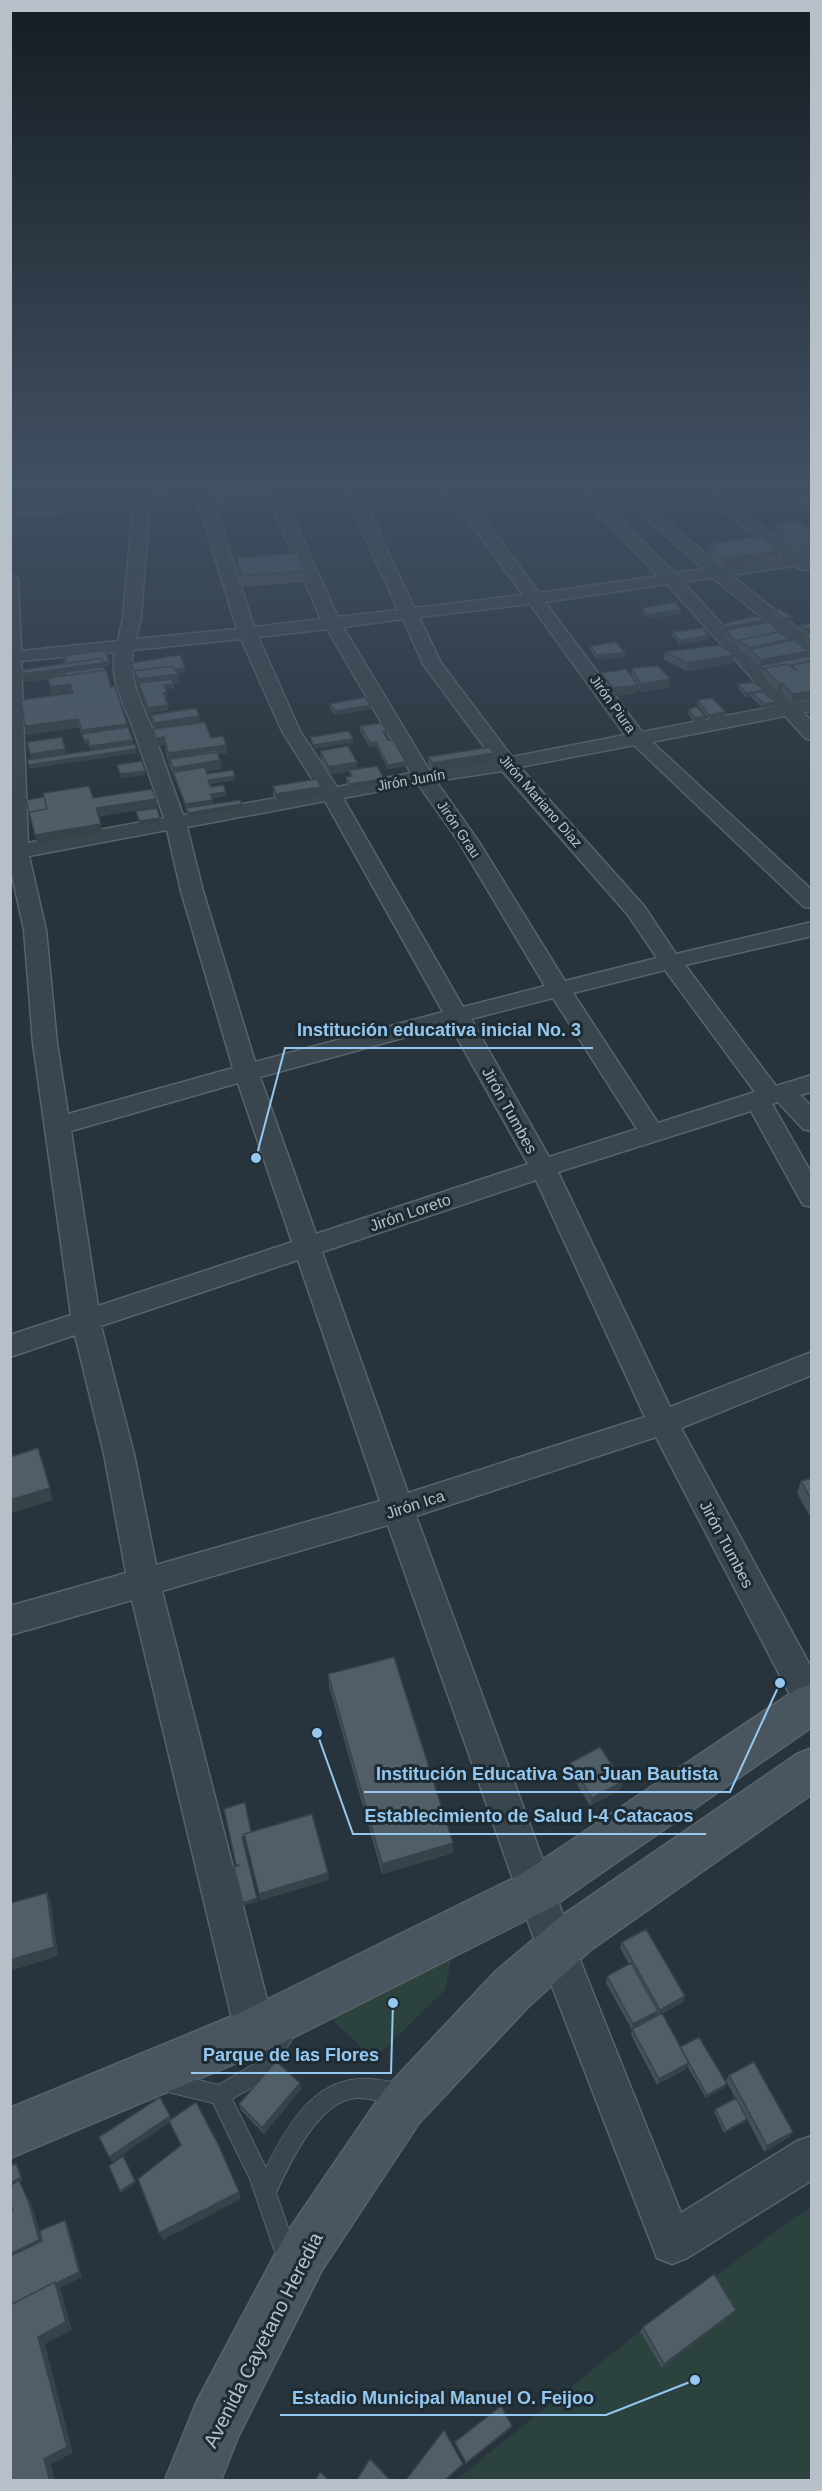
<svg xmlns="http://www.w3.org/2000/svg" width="822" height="2491" font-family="Helvetica,sans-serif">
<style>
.green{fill:#2c423f}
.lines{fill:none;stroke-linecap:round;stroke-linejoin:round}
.service-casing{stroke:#58636b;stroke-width:2}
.minor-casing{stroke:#58636b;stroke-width:3}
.tertiary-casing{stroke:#58636b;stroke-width:3}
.secondary-casing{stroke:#58636b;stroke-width:3}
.service{fill:#3a464d;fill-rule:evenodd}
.minor{fill:#3a464d;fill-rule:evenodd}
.tertiary{fill:#3a464d;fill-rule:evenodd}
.secondary{fill:#495660;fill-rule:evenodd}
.wall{fill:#455159}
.shaded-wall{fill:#384249}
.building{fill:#505e68;stroke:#384249;stroke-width:1.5}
.labels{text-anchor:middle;stroke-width:6;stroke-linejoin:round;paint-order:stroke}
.far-street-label{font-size:14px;fill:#b7c0c8;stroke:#1f2b32}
.street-label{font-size:16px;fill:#b7c0c8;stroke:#1f2b32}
.near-street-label{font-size:20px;fill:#b7c0c8;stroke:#1f2b32}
.leader{fill:none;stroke:#94c8f0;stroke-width:2}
.callout-dot{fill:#94c8f0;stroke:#1f2b32;stroke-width:2}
.callout-label{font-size:18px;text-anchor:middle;font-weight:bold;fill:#94c8f0;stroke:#1f2b32;stroke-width:6;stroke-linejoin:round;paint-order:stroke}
</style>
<rect width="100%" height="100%" fill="#27343d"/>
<path class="green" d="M452,1955L445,1990L374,2059L327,2015Z
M811,2206V2480H456L640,2331Z"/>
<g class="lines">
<defs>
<path id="service" d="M287,2020L294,2023L297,2030L270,2077L232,2099L266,2168C289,2121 319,2070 379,2080C388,2081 397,2082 406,2086L409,2093L406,2100C391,2107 373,2097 356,2098C318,2101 290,2163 276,2193L299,2259L296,2267L288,2270L280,2267L250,2179L213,2103L164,2091L157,2088L154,2081L157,2074L164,2071L218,2085L256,2063L280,2023Z"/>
<path id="minor" d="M135,483H151L141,618L136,639L237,629L192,483H208L254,627L321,619L262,483H277L338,617L398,610L341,483H356L414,608L523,595L470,522L434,483H450L482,516L539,593L658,576L588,503L562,483H579L598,497L675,573L703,569L608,483H624L720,567L784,558L687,483H704L801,556L812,554L809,568L803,570L794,566L731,575L812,640V654L806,653L713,578L683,582L794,703L812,700V711L803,712L812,722V740L805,738L785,716L652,742L812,890V908L804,907L634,745L520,767L644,906L676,954L812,922V936L685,965L776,1086L812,1075V1092L800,1095L812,1107V1131L803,1129L778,1102L772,1104L812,1174V1207L803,1205L751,1111L558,1172L670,1407L812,1352V1375L681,1428L812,1669V1719L800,1714L656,1437L416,1516L576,1950L681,2213L797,2141L812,2136V2180L687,2258L672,2264L657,2258L538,1950L388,1525L162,1591L275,2031L269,2045L255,2051L241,2045L235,2031L132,1600L10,1635V1606L126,1573L104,1454L75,1335L10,1357V1335L71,1315L33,1043L24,930L10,866V574L18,579L21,651L118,641L123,618ZM667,584L777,706L642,732L545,602ZM530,604L625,735L512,757L441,663L419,617ZM403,619L423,664L494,760L429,770L343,627ZM327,629L411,773L337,787L300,731L258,637ZM241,639L282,731L319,790L183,815C173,787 163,759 153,731C143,704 127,679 133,650ZM115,652C109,680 125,705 134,731C144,760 154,789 164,818L28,843L21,661ZM502,771L628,915L657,958L565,981L479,842L436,781ZM418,784L459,842L545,986L463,1007L343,798ZM325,801L443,1012L255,1062L203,891L187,827ZM167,830L181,891L233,1068L68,1114L57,1043L46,930L29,856ZM665,970L755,1092L658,1123L573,993ZM553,998L637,1129L549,1157L471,1019ZM450,1025L528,1164L316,1234L260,1077ZM238,1083L292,1242L98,1306L71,1131ZM536,1180L645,1417L408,1493L322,1252ZM298,1260L380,1501L156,1565L134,1454L101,1326Z"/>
<path id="tertiary" d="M196,483H243L234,489L152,501L143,506L10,515V503L135,495Z
M795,483H812V493Z"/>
<path id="secondary" d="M812,1684V1727L552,1907L272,2048L10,2158V2108L242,2012L520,1875L797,1689Z
M812,1748V1794L592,1949L529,2006L419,2123L322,2270L238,2437L221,2480H165L197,2401L286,2234L385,2089L495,1972L560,1917L797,1754Z"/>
</defs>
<use href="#service" class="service-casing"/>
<use href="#minor" class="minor-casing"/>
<use href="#tertiary" class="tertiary-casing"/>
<use href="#secondary" class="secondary-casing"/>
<use href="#service" class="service"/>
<use href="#minor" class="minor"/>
<use href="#tertiary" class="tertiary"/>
<use href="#secondary" class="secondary"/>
</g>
<path class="wall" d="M209,483H263L269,508L216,513L209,492Z
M700,483H739L740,492L717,497L700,485Z
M812,493L805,506L797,500V496Z
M775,523L811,532L800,557L773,534Z
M708,544L778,551L776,558L722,567L707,552Z
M237,558L304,571L305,582L243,587L238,569Z
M642,608L681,614L647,618L642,612Z
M774,610L792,617L791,621L784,623L773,614Z
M765,623L790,639L789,641L808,651L807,656L812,658V699L791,703L781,691L777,692L763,676V674L760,670V668L749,657V656H748L739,648V646L726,639L727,636L725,634L726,631L721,628L722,624Z
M812,623V632L805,633L799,629V625Z
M672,632L709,639L680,645L672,636Z
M812,633V646L802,638L803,634Z
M590,646L625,653L624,657L597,660L590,650Z
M665,652L734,655L732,663L687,671L664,660Z
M64,656L109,661L110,665L104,667L133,740V744L91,751L88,744H85L79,727L27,735L25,726L71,693V692L52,695L48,679L24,682L21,670L64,664L65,661Z
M131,663L185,672L177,673L179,682L173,683L174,688L165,689L167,697H165L168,710L148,713L132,667Z
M632,668L670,679L669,688L640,692L637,687V693L613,696L600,681L601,673L631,676Z
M738,684L764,690V693L776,702L775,706L763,708L751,697V696L745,697L738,688Z
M698,700L726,712L725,716L709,719L697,704Z
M330,704L371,705V709L335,715L330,708Z
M689,710L705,720L694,722L688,714Z
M151,715L200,723L211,738L226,745L227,753L218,754L220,760L221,769L206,771L207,774L235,776V780L210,784L211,787L226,796L213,798L214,804L243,809L188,817L186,808L198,806L186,808L168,762L165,745L157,746L154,738L153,729H154L152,723Z
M360,726L387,736H385L388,740L406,766L388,769L376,746L370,747L360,731Z
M320,751L357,769L384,783L350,789L346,781V777L350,776L349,771L330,775L321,760Z
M428,757L493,762L432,771L428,765Z
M273,786L321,796L277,803L273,795Z
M812,1478V1520L797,1493L801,1481Z
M328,1674L453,1853L382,1874L329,1686Z
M570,1763L621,1789L590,1806L569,1771Z
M622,1942L685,1996L683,2002L662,2014L680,2047L725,2087L706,2098L687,2066L686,2069L657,2085L631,2035L632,2030L606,1983L607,1976L629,1964L620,1948Z
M729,2075L790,2137L764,2152L747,2119L745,2122L724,2133L714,2112L715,2109L735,2098L726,2081Z
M300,2083L301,2089L264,2134L241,2110L239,2104Z
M733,2314L662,2368L640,2331L643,2327Z"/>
<path class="shaded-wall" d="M741,484L740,492L717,497L718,489Z
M268,497L269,508L216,513L215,502Z
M812,501V505L805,506L806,502Z
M812,545V555L800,557L802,546Z
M778,551L776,558L722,567L723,559Z
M681,610V614L647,618V614Z
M792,617L791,621L784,623V619Z
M765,620V624L725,631L726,627Z
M812,628V632L805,633L806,629Z
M709,635V639L680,645V641Z
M790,639L788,647L750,649L749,656H748L749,648Z
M808,651L807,659L760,666L759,668L761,660Z
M625,653L624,657L597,660V655Z
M734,655L732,663L687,671L688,663Z
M109,661L110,665L103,666L104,671L24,682L22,674Z
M185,668V672L138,679L137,675Z
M178,674L179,682L140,687L139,683V687L138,679Z
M670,679L669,688L640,692L641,684Z
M782,683L781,691L777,692L779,684Z
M70,684L71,692L52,695L50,687Z
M173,684L174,688L164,690V685Z
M638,685L637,693L613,696V688Z
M764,690V694L752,693L751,696L745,697L746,693Z
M812,691V699L791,703L793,694Z
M776,702L775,706L763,708L764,704Z
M168,705V710L148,713V708Z
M371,705V709L335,715V711Z
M726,712L725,716L709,719V715Z
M199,716L200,724L155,731L154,723Z
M705,716V720L694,722L695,718Z
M78,719L79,727L27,735L25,726Z
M127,724L128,732L82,734V730Z
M164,737L165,745L157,746L156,738Z
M353,739V743L314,749L313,745Z
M84,740H88V744H85Z
M133,740V744L91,751L90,746Z
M376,742V746L370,747V743Z
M226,745L227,753L169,762L168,753Z
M65,749L67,757L32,763L30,754Z
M136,749L137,753L29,769V765Z
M494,753L493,762L432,771V763Z
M220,760L221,769L175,776L173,772V768Z
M357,762V770L330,775L329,767Z
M406,762V766L388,769V765Z
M145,771L146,775L121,778L120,774Z
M235,776V780L209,784L208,780Z
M384,779V783L350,789V784Z
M321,787V796L277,803L276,794Z
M226,792V796L212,798L211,794Z
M156,799L157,807L98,817L96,808Z
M213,800L214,804L186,808L185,804Z
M242,804L243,809L188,817V813Z
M160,818L161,822L140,826L139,821Z
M101,824L102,832L37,843L35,835Z
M50,1488L53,1500L10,1514V1500Z
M623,1782L621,1789L590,1806L592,1798Z
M453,1843V1853L382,1874V1864Z
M328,1873L329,1880L260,1901L259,1894Z
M47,1893L51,1903L58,1956L10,1971V1960Z
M257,1898L258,1902L243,1906V1903Z
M685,1996L683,2002L658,2016L660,2010Z
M658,2011L656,2017L632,2030L633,2024Z
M689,2063L686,2069L657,2085L659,2079Z
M300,2083L301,2089L264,2134L262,2128Z
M727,2084L725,2087L706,2098L707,2095Z
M170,2116L172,2121L112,2162L109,2157Z
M747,2119L745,2122L724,2133L726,2131Z
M793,2132L790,2137L764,2152L767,2146Z
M16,2163L23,2180L20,2182L33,2208L43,2245L10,2260V2254L39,2240L10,2187V2184Z
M135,2181L136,2183L121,2193L120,2191Z
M239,2192L241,2199L163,2240L159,2233Z
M65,2220L68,2225L82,2277L59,2288L61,2290L72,2330L45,2344L73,2453L51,2464L55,2481H50L44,2459L38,2337L10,2312Z
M736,2310L733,2314L662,2368L664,2364Z
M512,2426V2428L466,2464V2463Z"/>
<path class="building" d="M209,483H263L268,497L215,502Z
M709,483H739L741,484L718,489Z
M812,493V501L806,502L797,496Z
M795,520L812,532V545L802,546L775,523Z
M762,536L778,551L723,559L708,544Z
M298,553L304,571L242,576L237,558Z
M675,602L681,610L647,614L642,608Z
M780,609L792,617L784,619L774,610Z
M756,616L765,620L726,627L722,624Z
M769,622L781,633L779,632L740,640L739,642L727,635H731L726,630Z
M812,623V628L806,629L799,625Z
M703,628L709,635L680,641L672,632Z
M779,632L790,639L749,648L740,640Z
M811,633L812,641L803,634Z
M794,640L808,651L761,660L750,649Z
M616,642L625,653L597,655L590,646Z
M719,645L734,655L688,663L665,652Z
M105,650L109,661L103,662L102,658L64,664L63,661H66L64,656Z
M180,655L185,668L174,669L172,666L135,671L136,675L131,663Z
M808,656L812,658V661L792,665L791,666L788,664L764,668V670L760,666Z
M102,658L103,663L22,674L21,670Z
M812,661V691L793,694L782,683L779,684L764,668L788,664L797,671L792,665Z
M172,666L178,674L138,679L135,671Z
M658,666L670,679L641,684L632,668Z
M104,667L105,670L65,676L64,672Z
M626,669L638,685L613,688L601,673Z
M106,670L111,687L115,686L127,724L82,730L78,719L25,726L21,700L73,693L70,684L50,687L48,678Z
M172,679L173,684L164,685L167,693H163L168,705L148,708L139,683Z
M754,682L764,690L746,693L738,684Z
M762,692L776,702L764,704L752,693Z
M365,697L371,705L335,711L330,704Z
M712,698L726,712L709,715L698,700Z
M696,706L705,716L695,718L689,710Z
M196,708L199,716L154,723L151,715Z
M205,722L211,738L223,736L226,745L168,753L164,737L156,738L153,729Z
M382,723L387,732H383L388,740H393L406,762L388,765L376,742L370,743L360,726Z
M128,727L133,740L90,746L88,740H84L82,734Z
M349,731L353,739L313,745L310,737Z
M62,737L65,749L30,754L27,742Z
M135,744L136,749L29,765L27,760Z
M348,746L357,762L329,767L320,751Z
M490,747L494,753L432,763L428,757Z
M216,750V752L170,759V763L167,758Z
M217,752L220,760L173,768L170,759Z
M142,761L145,771L120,774L117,765Z
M377,766L384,779L350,784L346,777L352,776L349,770Z
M205,767L207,774L233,770L235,776L208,780L211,787L223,785L226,792L211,794L213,800L185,804L173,772Z
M317,779L321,787L276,794L273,786Z
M89,786L93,798L152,789L156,799L96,808L101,824L35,835L29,812L47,809L43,793Z
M44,797L47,809L29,812L30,816L26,800Z
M240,800L242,804L188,813L186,808Z
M157,808L160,818L139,821L136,811Z
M38,1448L50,1488L10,1500V1457Z
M812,1478V1501L801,1481Z
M394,1657L453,1843L382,1864L328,1674Z
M600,1747L623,1782L592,1798L570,1763Z
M245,1802L251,1832L244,1834L245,1836L242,1837L257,1898L243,1903L234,1867L240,1865H236L224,1809Z
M312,1814L328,1873L259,1894L244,1834Z
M47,1893L54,1947L10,1960V1903Z
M646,1929L685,1996L660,2010L622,1942Z
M631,1963L658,2011L633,2024L607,1976Z
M662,2013L689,2063L659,2079L632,2029Z
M699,2037L727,2084L707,2095L680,2047Z
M276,2061L300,2083L262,2128L239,2104Z
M754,2062L793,2132L767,2146L729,2075Z
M160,2097L170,2116L109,2157L99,2137Z
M736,2098L747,2119L726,2131L715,2109Z
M196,2102L219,2146L239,2192L159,2233L138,2179L181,2145L169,2121Z
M123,2156L135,2181L120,2191L109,2166Z
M16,2163L21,2177L10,2184V2166Z
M19,2180L29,2203L39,2240L10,2254V2211L13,2210L10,2204V2186Z
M65,2220L79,2272L55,2284V2282L10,2305V2256L42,2241L40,2231Z
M714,2274L736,2310L664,2364L643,2327Z
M55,2282L66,2322L38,2337L67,2447L44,2459L50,2481H10V2305Z
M501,2406L512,2426L466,2463L455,2442Z
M444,2430L463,2464L444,2481H405Z
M370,2459L391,2481H356Z
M320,2472L330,2481H315Z"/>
<linearGradient id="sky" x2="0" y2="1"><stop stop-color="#151d22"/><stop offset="0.58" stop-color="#415062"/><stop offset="1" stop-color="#415062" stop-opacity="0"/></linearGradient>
<rect width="822" height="832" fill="url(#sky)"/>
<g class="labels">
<g class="far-street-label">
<text transform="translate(613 704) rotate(54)" y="5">Jirón Piura</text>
<text transform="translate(411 780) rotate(-10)" y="5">Jirón Junín</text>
<text transform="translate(541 801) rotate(49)" y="5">Jirón Mariano Díaz</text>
<text transform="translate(459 829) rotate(56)" y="5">Jirón Grau</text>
</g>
<g class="street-label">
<text transform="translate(510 1110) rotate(61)" y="6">Jirón Tumbes</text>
<text transform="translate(410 1212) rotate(-19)" y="6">Jirón Loreto</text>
<text transform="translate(415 1504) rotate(-18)" y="6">Jirón Ica</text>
<text transform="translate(727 1544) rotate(62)" y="6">Jirón Tumbes</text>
</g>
<g class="near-street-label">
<text transform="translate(263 2340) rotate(-63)" y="7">Avenida Cayetano Heredia</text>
</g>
</g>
<path class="leader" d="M256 1158L285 1048H593M780 1683L730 1792H364M317 1733L353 1834H706M393 2003L391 2073H191M695 2380L606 2415H280"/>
<g class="callout-dot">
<circle cx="256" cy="1158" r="6"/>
<circle cx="780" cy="1683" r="6"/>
<circle cx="317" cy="1733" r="6"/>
<circle cx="393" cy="2003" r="6"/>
<circle cx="695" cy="2380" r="6"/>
</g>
<g class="callout-label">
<text x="439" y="1036">Institución educativa inicial No. 3</text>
<text x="547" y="1780">Institución Educativa San Juan Bautista</text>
<text x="529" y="1822">Establecimiento de Salud I-4 Catacaos</text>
<text x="291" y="2061">Parque de las Flores</text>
<text x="443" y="2404">Estadio Municipal Manuel O. Feijoo</text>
</g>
<rect width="822" height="2491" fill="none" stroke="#b7c0c8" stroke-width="24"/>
</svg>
